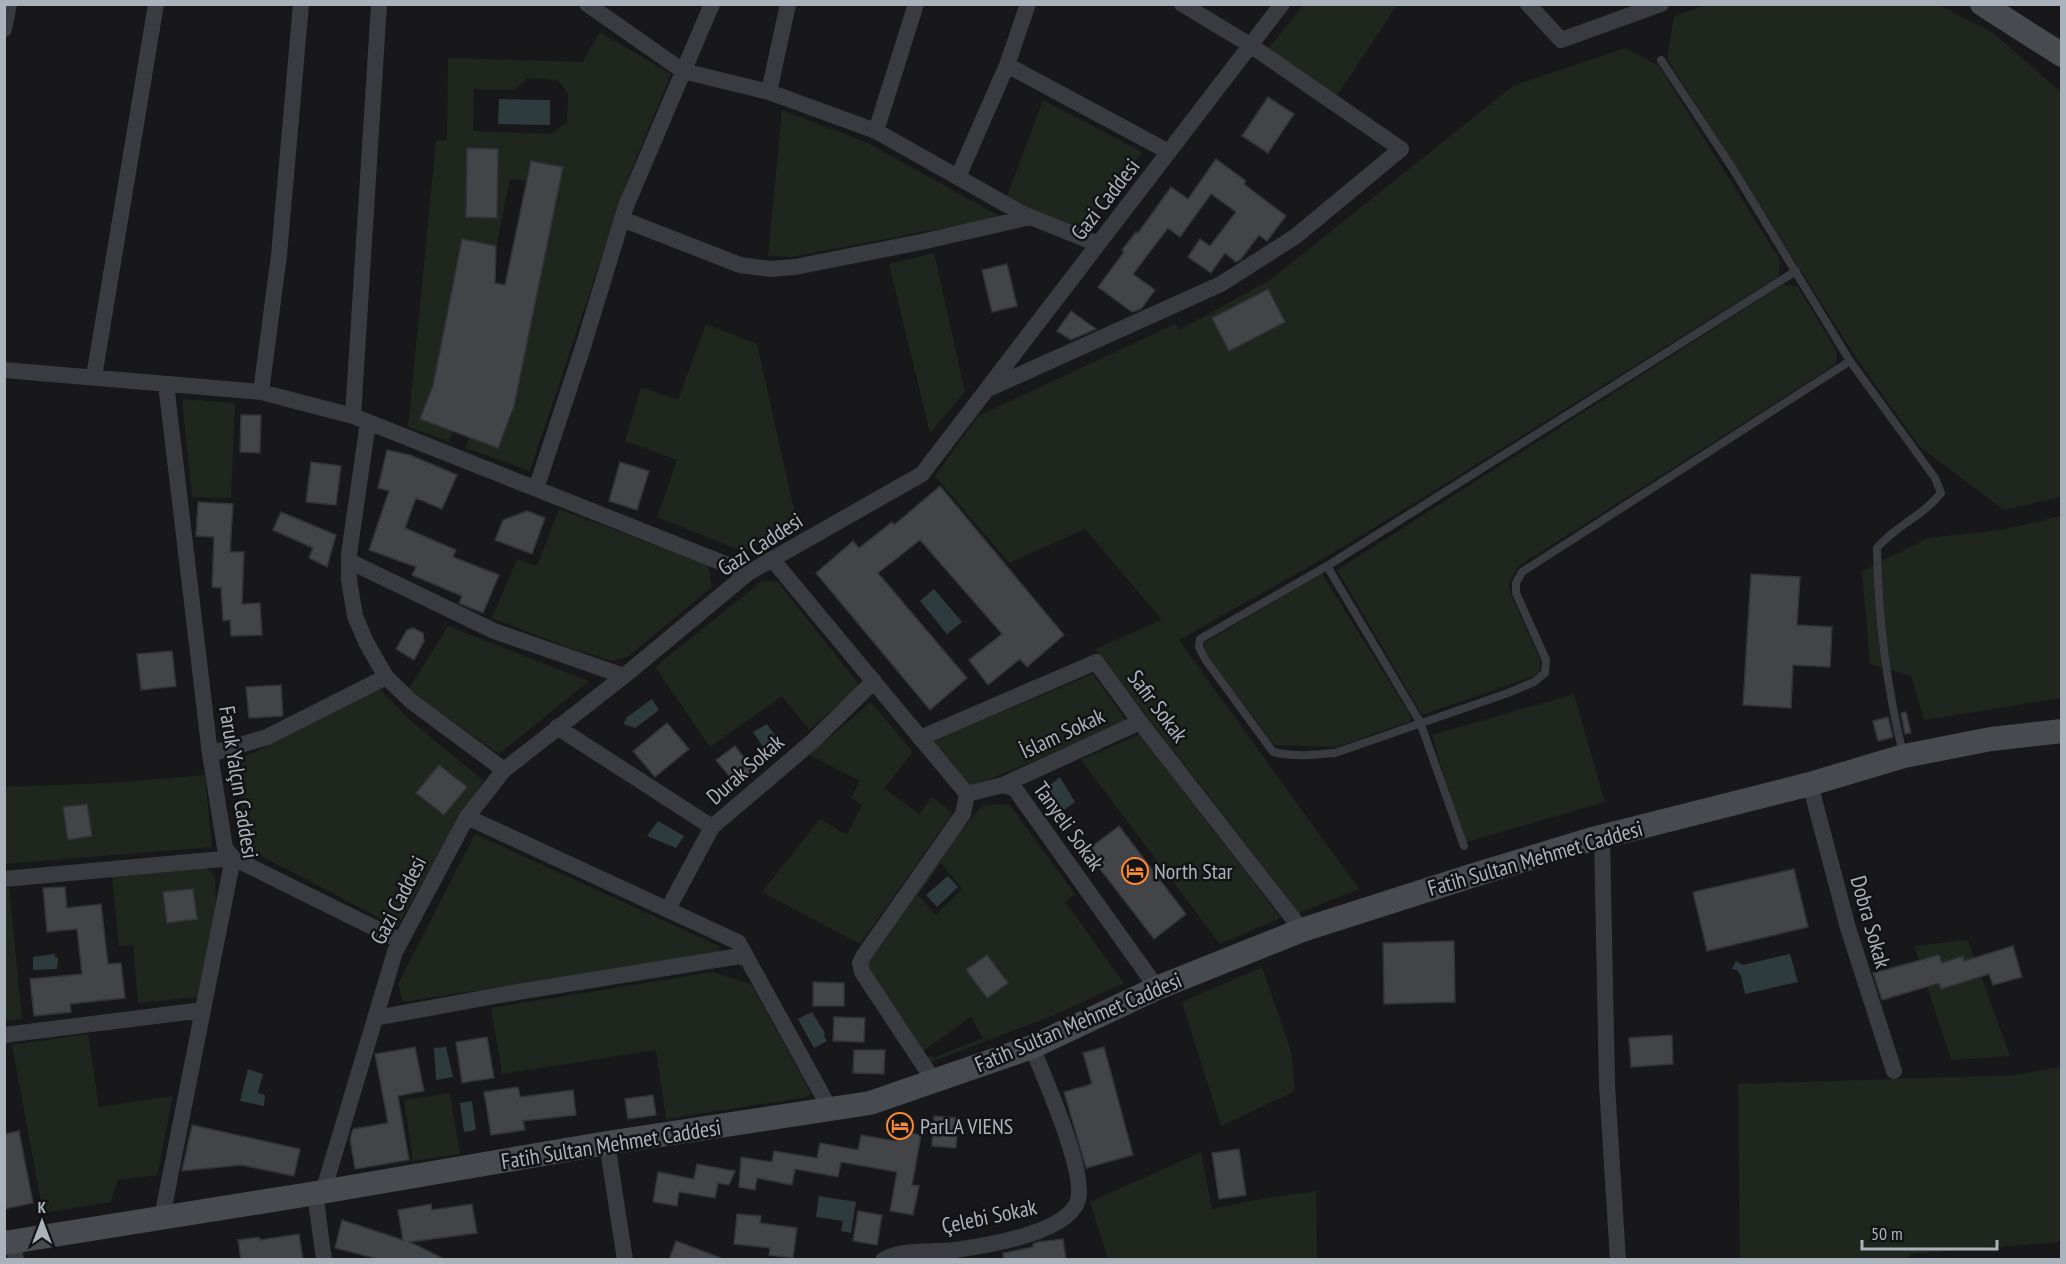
<svg xmlns="http://www.w3.org/2000/svg" width="2066" height="1264" font-family="'PT Sans Narrow',sans-serif">
<style>
.green{fill:#1e261e;fill-rule:evenodd}
.water{fill:#2d3b3f}
.building{fill:#424447;stroke:#323337;stroke-width:1.5}
.lines{fill:none;stroke-linecap:round;stroke-linejoin:round}
.lane{stroke:#393b40;stroke-width:8}
.street{stroke:#393b40;stroke-width:16}
.secondary{stroke:#474b50;stroke-width:24}
.labels{text-anchor:middle;stroke-width:5;stroke-linejoin:round;paint-order:stroke}
.street-label{font-size:22px;fill:#aab3bb;stroke:#131315}
.poi-label{font-size:22px;fill:#aab3bb;stroke:#131315;text-anchor:start}
</style>
<rect width="100%" height="100%" fill="#18181a"/>
<path class="green" d="M1303,5H1397L1336,97L1268,49Z
M1707,5H1939L1992,32L2061,92V497L2004,510L1920,447L1856,358L1667,59L1674,16Z
M600,32L671,74L628,178L530,471L466,448L481,402L526,181L510,179L465,400L449,442L408,427L436,141L447,140L448,58L582,62ZM527,78L558,80L568,94L567,122L550,134L473,131L474,89L515,90Z
M1625,48L1659,66L1780,260L1779,276L1405,509L1321,560L1179,640L1359,889L1299,913L1095,649L1162,620L1085,529L1009,563L935,476L978,416L1175,324L1179,330L1270,280L1513,86Z
M1043,100L1142,152L1082,229L1031,209L1007,196Z
M782,110L868,143L1001,217L792,257L768,256Z
M934,253L965,392L930,433L889,264Z
M1782,285L1797,286L1837,351L1836,364L1519,566L1509,584L1511,595L1540,659V672L1532,677L1422,715L1337,570Z
M706,324L757,344L797,523L744,552L657,517L677,460L625,441L641,387L678,400Z
M182,399L235,403L231,498L192,497Z
M559,509L708,565L712,587L629,656L612,661L567,647L492,618L517,559L537,566Z
M2061,516V698L1924,720L1911,676L1870,664L1862,571L1928,538L2001,530Z
M1322,574L1409,713L1411,721L1337,747L1274,745L1206,654L1204,643Z
M763,580L778,582L860,686L809,730L782,696L710,747L655,667Z
M448,626L589,681L499,754L408,690Z
M1093,674L1127,722L969,788L932,741Z
M379,688L411,721L484,781L464,810L397,927L246,848L235,762Z
M1574,694L1605,802L1463,843L1432,735Z
M871,702L913,752L884,788L919,814L932,797L953,813L860,944L762,892L820,819L847,835L862,805L851,798L860,781L809,755Z
M1140,734L1281,918L1220,944L1081,760Z
M205,775L212,847L5,864L4,787L110,783Z
M1009,804L1075,894L1065,902L1124,983L1057,1014L931,1062L928,1057L931,1056L933,1058L983,1038L971,1017L923,1051L865,971L868,959L939,856L983,805ZM941,863L962,889L936,915L918,895Z
M475,834L719,946V953L403,1002L398,984Z
M207,868L215,877L216,904L199,997L138,1003L133,945L119,946L112,877Z
M5,888H9L22,1019L5,1021Z
M1968,940L2010,1056L1951,1060L1914,946Z
M1262,967L1291,1051L1295,1091L1221,1126L1182,1002Z
M712,972L751,984L811,1093L808,1097L666,1119L656,1050L502,1074L491,1008Z
M88,1034L99,1107L173,1096L157,1175L118,1180L111,1202L43,1213L12,1045Z
M2061,1066L2062,1231L2059,1242L1910,1254L1909,1259L1716,1260L1740,1257L1738,1084L2019,1075Z
M450,1093L460,1154L413,1161L404,1100Z
M1201,1152L1212,1209L1255,1200L1316,1191L1317,1259H1108L1090,1202Z"/>
<path class="water" d="M499,99L550,100V125L498,124Z
M934,589L962,622L947,634L920,601Z
M652,699L659,710L635,728L624,724L626,718Z
M767,724L781,744L767,753L753,732Z
M1060,777L1075,802L1061,812L1045,789Z
M658,821L684,836L676,848L647,836Z
M948,876L958,887L937,907L926,895Z
M55,954V957L58,958L57,969L33,970V957Z
M1790,954L1798,982L1745,994L1741,976L1737,970L1732,969L1736,961L1743,965Z
M812,1012L825,1033L824,1036L827,1041L814,1048L798,1019Z
M446,1047L453,1077L436,1080L434,1048Z
M248,1069L263,1074L258,1093L265,1095L264,1106L240,1101Z
M472,1101L476,1130L464,1132L460,1103Z
M819,1196L856,1202L851,1233L841,1231L843,1221L816,1217Z"/>
<path class="building" d="M1268,97L1294,114L1268,153L1242,136Z
M467,148L498,149L497,218L466,217Z
M1216,159L1246,181L1244,184L1286,216L1267,241L1259,235L1241,259L1236,262L1225,253L1211,273L1188,257L1200,239L1210,246L1236,212L1211,194L1180,237L1168,228L1133,274L1155,290L1141,309L1132,312L1098,287L1124,252L1122,250L1136,232L1138,233L1171,187L1188,199Z
M531,161L563,167L514,406L498,448L420,419L433,386L462,239L496,246L495,283L505,285Z
M1007,264L1017,306L992,312L982,270Z
M1268,289L1285,322L1229,351L1212,318Z
M1071,311L1096,329L1071,340L1057,331Z
M241,415H261L260,453L240,452Z
M387,450L410,455L457,475L442,509L416,498L405,528L456,550L453,557L499,575L483,613L459,603L462,596L412,575L416,567L369,550L389,491L378,488Z
M311,462L341,466L336,505L306,502Z
M620,462L649,471L637,510L609,501Z
M940,486L1064,635L1027,667L1020,659L988,685L969,660L1002,634L920,540L878,573L967,678L930,710L816,573L853,541L859,548L892,522L894,525Z
M198,502L233,504L230,552H244L242,604L260,603L262,635L231,636L230,620L223,621L221,588L212,587L214,537L196,536Z
M527,511L545,518L532,554L495,540L503,520Z
M281,512L336,535L327,567L309,558L313,548L273,530Z
M1751,574L1800,577L1797,625L1832,627L1830,667L1793,665L1791,708L1743,705Z
M413,628L423,633L424,641L414,660L396,649L407,630Z
M172,651L176,686L141,690L137,654Z
M281,685L283,716L249,718L246,687Z
M1906,712L1911,733L1905,734L1901,713Z
M1888,717L1893,737L1878,741L1873,721Z
M667,723L689,749L655,777L633,751Z
M735,746L755,772L737,786L716,760Z
M439,765L467,787L444,815L416,793Z
M87,804L92,836L68,840L63,807Z
M1119,826L1186,914L1154,939L1086,851Z
M1794,869L1808,927L1707,951L1693,892Z
M65,887L67,908L101,904L108,964L121,963L125,998L70,1004L71,1012L34,1016L30,979L82,974L77,929L47,932L43,888Z
M193,889L197,919L167,923L163,892Z
M1454,941L1455,1002L1384,1004L1383,943Z
M2013,946L2022,977L1993,985L1989,974L1941,989L1939,983L1882,1000L1873,973L1939,955L1942,963L1963,956L1964,961Z
M987,955L1008,983L987,998L966,970Z
M813,982L844,983V1006H813Z
M834,1017L865,1018L864,1042L833,1041Z
M1672,1035L1673,1064L1631,1067L1629,1038Z
M487,1037L494,1078L462,1083L456,1042Z
M415,1047L424,1091L398,1096L409,1160L355,1169L350,1139L353,1129L388,1123L375,1054Z
M1104,1047L1133,1155L1086,1168L1064,1092L1092,1084L1083,1053Z
M854,1050H885L884,1074L853,1073Z
M518,1087L520,1097L573,1090L576,1115L523,1121L525,1130L491,1135L484,1092Z
M653,1095L656,1115L628,1119L625,1099Z
M934,1116L958,1118L956,1148L932,1146Z
M192,1125L300,1149L294,1176L241,1165L182,1171Z
M898,1130L921,1135L912,1185L919,1186L913,1215L890,1211L897,1172L841,1162L838,1177L795,1169L792,1185L757,1178L755,1190L739,1187L741,1157L772,1162L774,1151L817,1158L820,1143L858,1150L861,1135L896,1141Z
M19,1131L33,1203L4,1209V1134Z
M1239,1149L1246,1195L1219,1199L1212,1153Z
M697,1164L735,1171L729,1185L718,1183L715,1198L679,1192L677,1206L653,1202L658,1172L694,1179Z
M431,1204L432,1210L472,1204L477,1233L410,1242L446,1260H382L335,1248L342,1220L403,1240L398,1210Z
M858,1211L882,1215L877,1245L853,1241Z
M737,1214L761,1216L760,1223L797,1228L793,1258L769,1255L770,1248L734,1244Z
M299,1234L303,1260H241L238,1240L259,1237L260,1240Z
M1063,1239L1066,1260H1004L1003,1253L1033,1247V1244L1038,1242Z
M676,1241L721,1258V1260H669Z"/>
<g class="lines">
<path class="lane" d="M1661,60L1731,166L1850,361L1935,478L1941,493C1923,516 1895,526 1877,548C1878,616 1887,688 1903,754
M1796,271L1327,566L1200,639L1199,647L1205,659L1273,752C1294,757 1314,755 1335,753L1508,693L1534,682L1545,673L1546,660L1516,593V583L1522,572L1850,361
M1327,566L1420,722L1464,846"/>
<path class="street" d="M587,4L683,71L769,92L876,131L1023,214L1098,244
M1528,4L1561,40L1661,4
M4,29L9,4
M1007,65L1169,152
M769,92L788,4
M876,131L916,4
M958,177L1007,65L1028,4
M622,219L740,265L770,269L795,267L921,242L1030,217
M4,370L261,392L353,416L748,573
M94,377L156,4
M166,384L210,754L225,848L233,858
M988,389L1221,284L1296,236L1401,149L1250,45L1182,4
M261,392L279,255L301,4
M353,416L379,4
M368,422L349,554V580L355,616L366,642L386,677L411,701L504,770
M536,489L582,350L626,206L712,4
M772,559L967,794L963,814L864,955L860,963L862,972L934,1081
M349,561L494,631L624,676
M557,727L712,827
M920,738L1096,662L1140,722L1302,930
M210,754L267,737L386,677
M1810,784L1848,928L1894,1071
M1003,785L1140,722
M967,794L1003,785L1015,789L1157,988
M467,817L729,938L738,942L748,960
M1602,837L1607,1085L1618,1260
M4,879L233,858L401,941
M668,909L712,827L813,741L874,681
M375,1018L506,994L740,956L748,960L830,1109
M4,1035L203,1010
M607,1143L625,1260
M323,1192L395,952L467,817L504,770L624,676L748,573L922,474L1282,4
M315,1193L324,1260
M162,1217L233,858
M13,1242L16,1260
M883,1260C904,1248 932,1253 955,1250C985,1246 1068,1233 1078,1200C1086,1171 1044,1077 1032,1047"/>
<path class="secondary" d="M1982,4L2062,55
M4,1243L304,1195L607,1143L870,1103L1032,1047L1157,988L1302,930L1474,875L1589,840L1810,784L1904,756L1991,739L2062,731"/>
</g>
<defs>
<symbol id="hotel-ring" viewBox="-11 -11 22 22"><circle r="9.5" fill="#131315" stroke="#fc8a2e" stroke-width="1.5"/><path d="M-6-4.5h1.5V1H6V5H4.5V3h-9V5H-6ZM-4 0a1.8 1.8 0 1 1 3.6 0ZM.5 0V-2.5h3Q6-2.5 6 0Z" fill="#fc8a2e"/></symbol>
</defs>
<g fill-rule="evenodd">
<use href="#hotel-ring" x="1120" y="856" width="30" height="30"/>
<use href="#hotel-ring" x="885" y="1111" width="30" height="30"/>
</g>
<g class="labels">
<g class="street-label">
<text transform="translate(1105 199) rotate(-52)" y="8">Gazi Caddesi</text>
<text transform="translate(760 544) rotate(-33)" y="8">Gazi Caddesi</text>
<text transform="translate(1158 706) rotate(53)" y="8">Safir Sokak</text>
<text transform="translate(1062 733) rotate(-25)" y="8">İslam Sokak</text>
<text transform="translate(745 769) rotate(-41)" y="8">Durak Sokak</text>
<text transform="translate(239 782) rotate(81)" y="8">Faruk Yalçın Caddesi</text>
<text transform="translate(1069 826) rotate(54)" y="8">Tanyeli Sokak</text>
<text transform="translate(1535 858) rotate(-16)" y="8">Fatih Sultan Mehmet Caddesi</text>
<text transform="translate(398 900) rotate(-63)" y="8">Gazi Caddesi</text>
<text transform="translate(1871 922) rotate(74)" y="8">Dobra Sokak</text>
<text transform="translate(1078 1022) rotate(-23)" y="8">Fatih Sultan Mehmet Caddesi</text>
<text transform="translate(611 1144) rotate(-9)" y="8">Fatih Sultan Mehmet Caddesi</text>
<text transform="translate(989 1216) rotate(-12)" y="8">Çelebi Sokak</text>
</g>
<g class="poi-label">
<text x="1154" y="879">North Star</text>
<text x="920" y="1134">ParLA VIENS</text>
</g>
</g>
<rect width="2066" height="1264" fill="none" stroke="#aab3bb" stroke-width="12"/>
<g transform="translate(42 1222)" stroke="#131315" stroke-width="4.5" paint-order="stroke">
<path d="M0-4.5L10 22L0 15L-10 22Z" fill="#aab3bb"/>
<text y="-9" font-size="16" font-weight="bold" text-anchor="middle" fill="#aab3bb">K</text>
</g>
<path d="M1862 1240v9h135v-9" fill="none" stroke="#aab3bb" stroke-width="3"/>
<text x="1871" y="1240" font-size="18" fill="#aab3bb" stroke="#131315" stroke-width="4.5" paint-order="stroke">50 m</text>
</svg>
